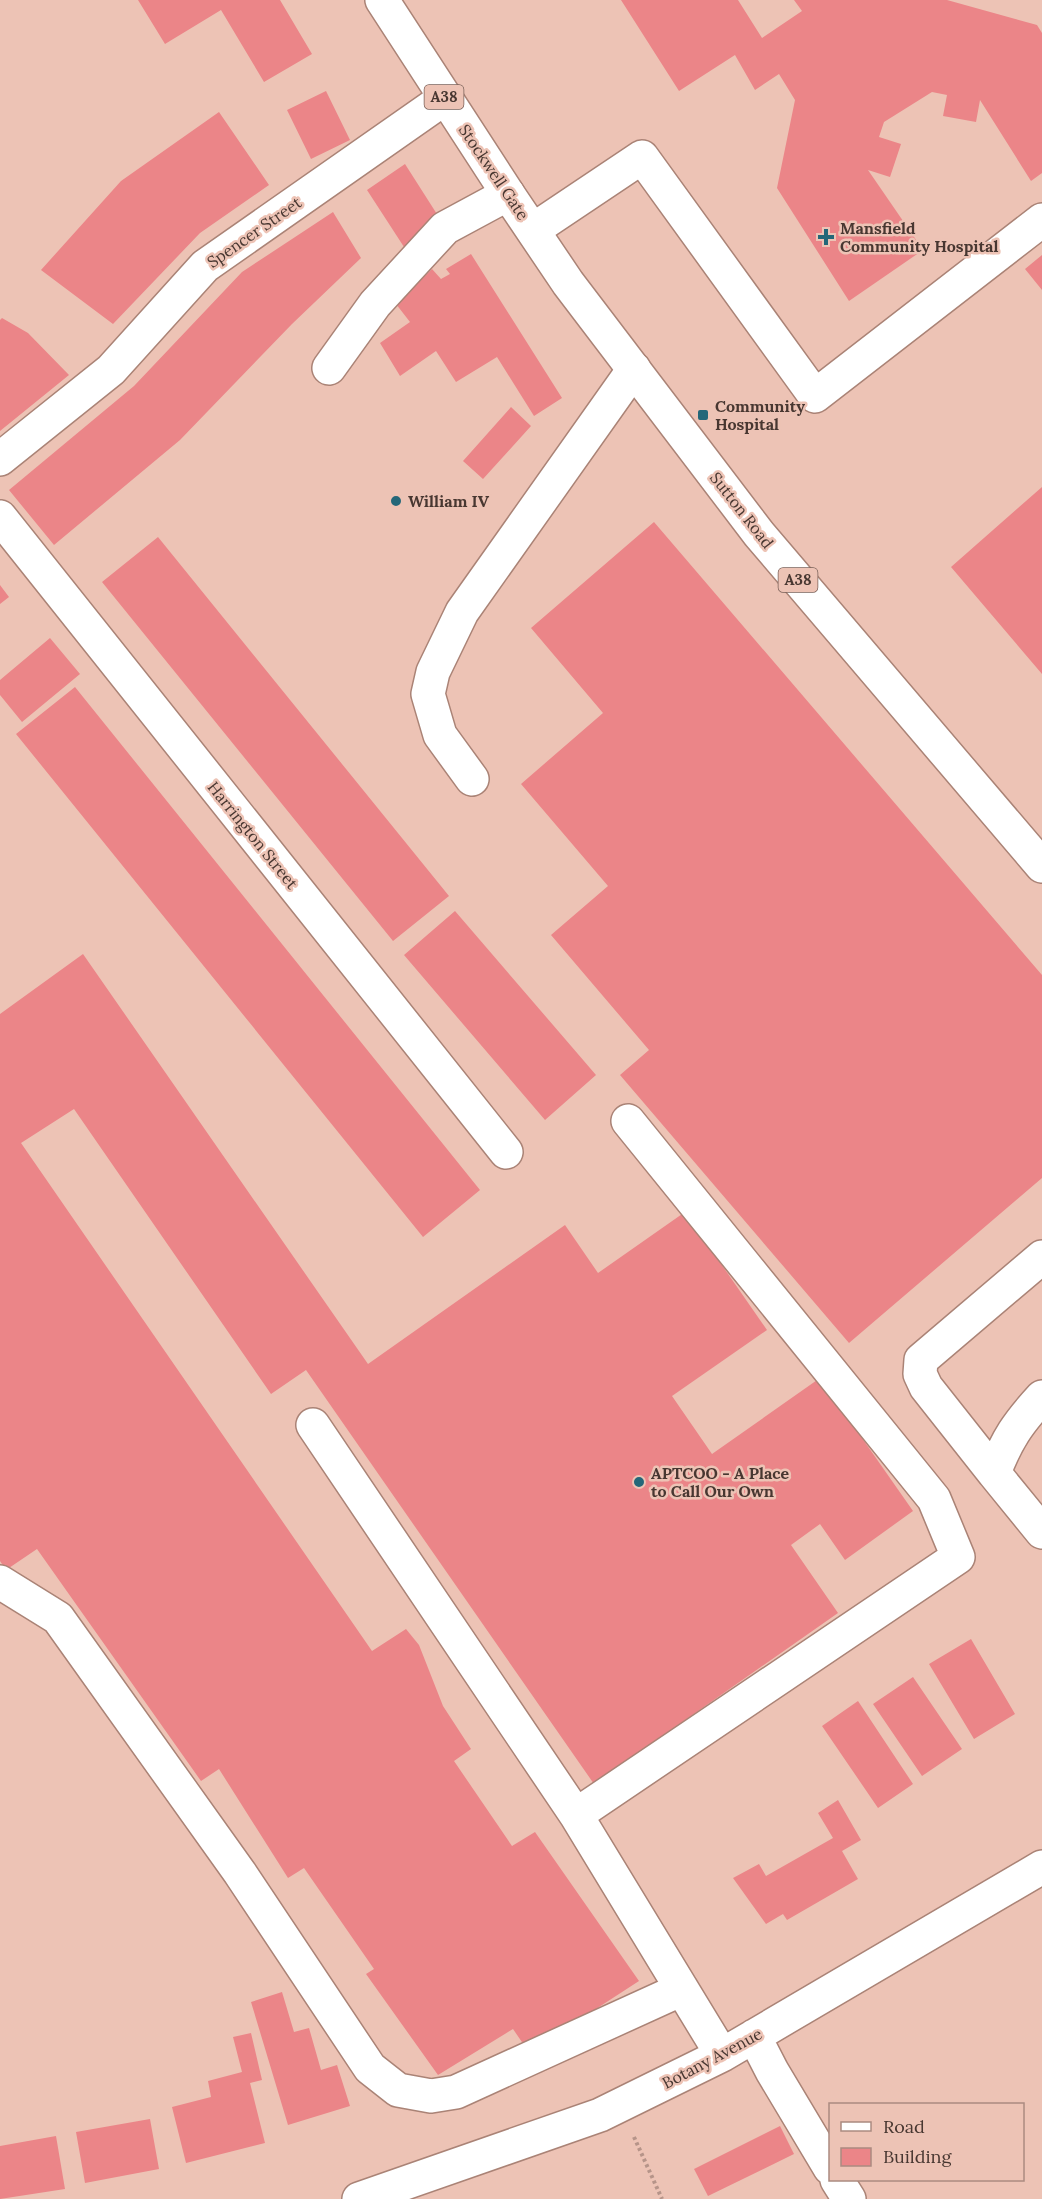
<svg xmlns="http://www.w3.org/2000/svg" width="1042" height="2199" font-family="Lora,serif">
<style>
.building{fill:#eb8588}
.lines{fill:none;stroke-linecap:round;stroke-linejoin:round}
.minor-casing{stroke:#aa8376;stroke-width:36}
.highway-casing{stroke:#aa8376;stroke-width:36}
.path{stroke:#b69489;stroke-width:4;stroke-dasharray:3 3;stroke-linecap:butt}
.minor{stroke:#fff;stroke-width:33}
.highway{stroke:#fff;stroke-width:33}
.poi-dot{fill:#246779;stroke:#edc3b5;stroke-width:2}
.labels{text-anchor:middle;stroke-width:5;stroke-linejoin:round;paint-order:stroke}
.shield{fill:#edc3b5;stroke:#7a6159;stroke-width:1.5}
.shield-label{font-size:15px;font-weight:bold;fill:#483731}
.street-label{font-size:16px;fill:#483731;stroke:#edc3b5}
.poi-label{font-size:16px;font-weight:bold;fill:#483731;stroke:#edc3b5;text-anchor:start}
</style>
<rect width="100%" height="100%" fill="#edc3b5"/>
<path class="building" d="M138,0H280L312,54L264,82L221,10L165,44Z
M621,0H738L762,38L802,11L794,0H947L1037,25L1042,33V173L1031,181L980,100L976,122L943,116L947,95L932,92L884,122L879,137L901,144L890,177L868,170L923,250L849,301L777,188L795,100L779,74L755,90L735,55L679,91Z
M326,91L350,140L311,159L287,110Z
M219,112L269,185L200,233L113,324L41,270L121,181Z
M405,164L442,222L404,247L367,190Z
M333,212L361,258L292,324L180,440L54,545L9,490L134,386L242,272Z
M471,254L562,398L534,416L497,357L456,382L436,351L400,376L380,343L410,322L396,304L432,269L441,279L450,274L446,269Z
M1042,255V290L1025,269Z
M2,318L28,333L69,375L0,431V320Z
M511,407L531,426L483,479L463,461Z
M1042,487V674L951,567Z
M654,522L1042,975V1178L849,1343L620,1075L649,1050L551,935L608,886L521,784L603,713L531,628Z
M158,537L449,896L393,941L102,582Z
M0,585L9,597L0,604Z
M50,638L80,674L22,722L0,695V680Z
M75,687L480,1190L423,1237L16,734Z
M455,911L596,1075L545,1120L404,955Z
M83,954L368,1364L565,1225L598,1273L685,1212L767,1330L672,1396L712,1454L820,1378L913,1511L845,1560L820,1524L791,1545L838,1613L594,1784L306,1370L271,1394L74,1109L21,1143L372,1651L406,1629L419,1645L443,1706L471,1749L454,1761L512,1846L535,1832L639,1981L562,2031L524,2045L513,2029L438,2075L366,1974L374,1969L304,1868L288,1878L219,1769L201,1781L37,1549L6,1570L0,1561V1014Z
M971,1639L1015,1714L974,1739L929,1664Z
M913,1677L962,1749L922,1776L873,1704Z
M858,1701L913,1784L878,1808L822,1726Z
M838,1800L861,1840L842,1851L858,1879L787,1920L783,1914L766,1924L733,1878L759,1864L766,1876L833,1838L818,1813Z
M282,1992L294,2032L309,2028L321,2070L337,2065L350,2106L288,2125L251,2002Z
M251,2033L262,2080L250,2083L265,2143L186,2163L172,2107L211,2097L208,2081L242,2072L233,2037Z
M150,2119L159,2169L85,2183L76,2132Z
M780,2126L794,2154L708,2196L694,2169Z
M56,2136L65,2189L0,2199V2146Z"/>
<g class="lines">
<defs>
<path id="minor" d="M533,230L642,157L815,396L1042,220
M329,368L375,304L445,228L508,194
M0,459L111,370L205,266L445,98
M0,517L506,1152
M472,779L440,735L428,694L433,672L462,612L634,369
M628,1121L934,1499L958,1557L576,1815L722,2055
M1042,1397C1018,1423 1007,1439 994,1473L1042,1532
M313,1425L576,1815
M994,1473L926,1387L920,1374L921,1360L1042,1257
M0,1582L58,1618L240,1873L370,2068L398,2090L431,2096L456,2092L682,1989
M754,2036L772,2071L830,2168
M837,2180L849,2199
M359,2199L600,2115L722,2055L1042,1867"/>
<path id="highway" d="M382,0L508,194L568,283L759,534L1042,866"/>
</defs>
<use href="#minor" class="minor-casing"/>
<use href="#highway" class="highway-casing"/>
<path class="path" d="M634,2137L662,2199"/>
<use href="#minor" class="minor"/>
<use href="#highway" class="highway"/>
</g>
<g class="poi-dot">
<path d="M823 228h6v6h6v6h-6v6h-6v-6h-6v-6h6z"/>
<rect x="697" y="409" width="12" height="12" rx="3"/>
<circle cx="396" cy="501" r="6"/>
<circle cx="639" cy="1482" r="6"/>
</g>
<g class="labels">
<g class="shield">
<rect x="424.5" y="85" width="39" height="24" rx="4.5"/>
<rect x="778.5" y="568" width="39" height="24" rx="4.5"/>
</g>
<g class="shield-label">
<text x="444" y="102">A38</text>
<text x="798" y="585">A38</text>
</g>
<g class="street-label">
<text transform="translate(494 172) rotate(56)" y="6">Stockwell Gate</text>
<text transform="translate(254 232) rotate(-35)" y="6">Spencer Street</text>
<text transform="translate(742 510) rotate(52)" y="6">Sutton Road</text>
<text transform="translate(253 835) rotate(51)" y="6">Harrington Street</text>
<text transform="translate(712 2058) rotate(-28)" y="6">Botany Avenue</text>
</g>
<g class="poi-label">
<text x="840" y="234">Mansfield<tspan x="840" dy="18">Community Hospital</tspan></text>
<text x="715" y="412">Community<tspan x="715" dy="18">Hospital</tspan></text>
<text x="408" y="507">William IV</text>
<text x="651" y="1479">APTCOO - A Place<tspan x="651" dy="18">to Call Our Own</tspan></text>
</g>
</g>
<rect x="829" y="2103" width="195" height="78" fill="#edc3b5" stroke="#ab8b80" stroke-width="1.5"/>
<rect x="841" y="2122" width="30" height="9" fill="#ffffff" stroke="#ab8b80" stroke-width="1.5"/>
<text x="883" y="2133" font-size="18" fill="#483731">Road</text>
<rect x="841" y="2148" width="30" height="18" fill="#eb8588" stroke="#ab8b80" stroke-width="1.5"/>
<text x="883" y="2163" font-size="18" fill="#483731">Building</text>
</svg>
